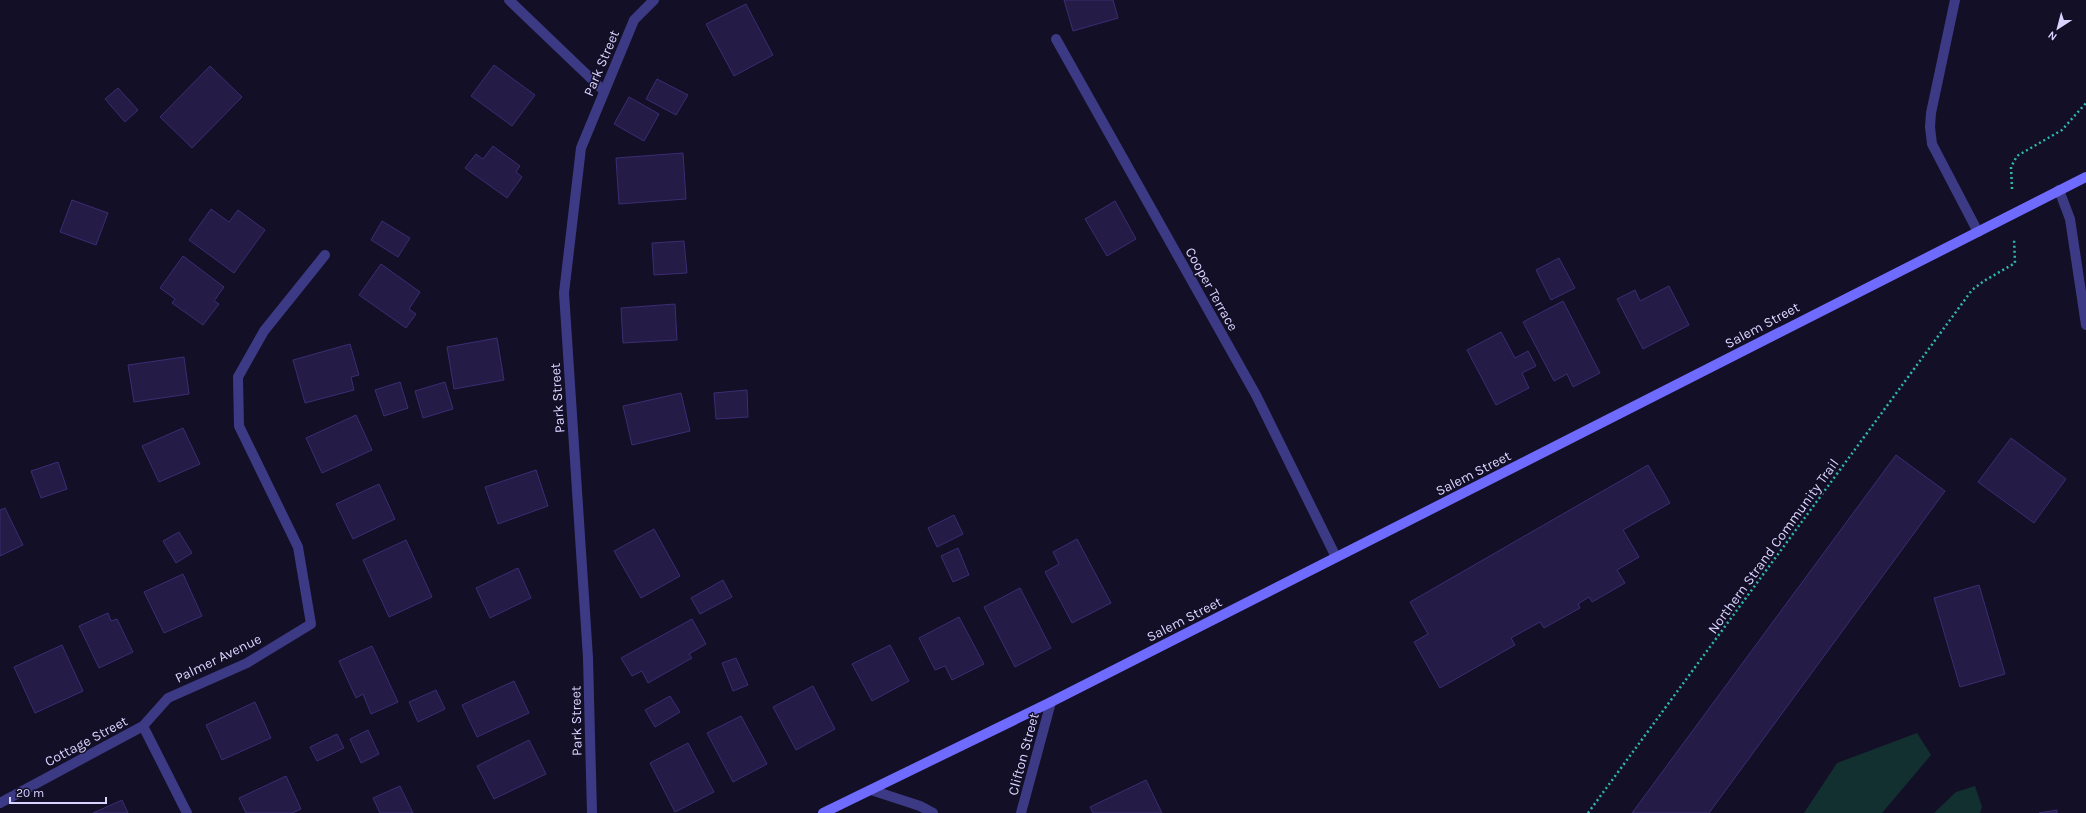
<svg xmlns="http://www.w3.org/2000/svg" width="2086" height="813" font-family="Karla,sans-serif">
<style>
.green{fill:#12302f}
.building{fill:#241b47;stroke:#3b2d73}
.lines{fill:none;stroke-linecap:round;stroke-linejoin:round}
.path{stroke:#2fb8b0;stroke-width:2.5;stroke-dasharray:2 3;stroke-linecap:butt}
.minor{stroke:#3d3a85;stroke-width:10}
.secondary{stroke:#6f6bff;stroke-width:10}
.labels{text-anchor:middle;stroke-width:3;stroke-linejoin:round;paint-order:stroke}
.street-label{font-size:14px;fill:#d9d4ff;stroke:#130f26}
</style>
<rect width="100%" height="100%" fill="#130f26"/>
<path class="green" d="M1917,733L1931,755L1882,813H1804L1837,763Z
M1975,786L1982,807L1980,813H1934L1956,792Z"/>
<path class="building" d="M1064,0H1113L1118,18L1073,31Z
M746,4L773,55L734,76L706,24Z
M494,65L535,95L512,126L471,96Z
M210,66L242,97L192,148L160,117Z
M657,79L688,95L676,115L646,99Z
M118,88L138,110L125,122L105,99Z
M629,97L659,114L644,141L614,124Z
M493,146L520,166L516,172L522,177L507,198L465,168L476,154L483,159Z
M683,153L686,199L619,204L616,158Z
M72,200L108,213L96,245L60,232Z
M1115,201L1136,239L1107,256L1085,219Z
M211,209L229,222L238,210L265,230L234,273L189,240Z
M382,221L410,238L398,257L371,240Z
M684,241L687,273L654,275L652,243Z
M183,256L224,287L214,301L219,304L203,325L172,303L175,299L160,288Z
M1559,258L1575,288L1551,300L1536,270Z
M381,264L420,292L409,309L416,314L406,328L359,295Z
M1669,286L1689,325L1643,349L1617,299L1635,290L1640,301Z
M1563,301L1600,373L1573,387L1567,374L1554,381L1523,322Z
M675,304L677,340L623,343L621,308Z
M1501,332L1515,358L1528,351L1536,366L1522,373L1529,388L1496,405L1467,350Z
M497,338L504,380L454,389L447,347Z
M350,344L359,375L351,377L354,390L305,403L293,360Z
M184,357L189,394L134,402L128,365Z
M400,382L408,408L384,416L375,390Z
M445,382L453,409L423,418L415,391Z
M747,390L748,417L716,419L714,393Z
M681,393L690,431L632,445L623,406Z
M356,415L372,450L322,473L306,438Z
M183,428L200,464L159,482L142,446Z
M2011,438L2066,479L2034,523L1978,482Z
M1896,455L1945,491L1709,813H1632Z
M58,462L67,489L41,498L31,471Z
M1648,465L1670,503L1623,530L1639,557L1617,570L1625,583L1592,602L1589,597L1578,604L1580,608L1544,628L1540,622L1511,638L1515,645L1440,688L1414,642L1428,634L1410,602Z
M536,470L548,506L498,524L485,487Z
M379,484L395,519L353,539L336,504Z
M5,508L23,545L0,556V510Z
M954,515L963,534L937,547L928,528Z
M654,529L680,576L641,598L614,551Z
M179,532L192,553L176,563L163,541Z
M1077,539L1111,603L1072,623L1045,572L1059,564L1053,552Z
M406,540L432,597L389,617L363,560Z
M958,548L969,575L953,582L941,556Z
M518,568L531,598L490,618L476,588Z
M183,574L202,616L164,633L144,592Z
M723,580L732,597L700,614L691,598Z
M1979,585L2005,674L1960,687L1934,598Z
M1020,588L1051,648L1015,667L984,607Z
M108,613L111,621L117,619L133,652L99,668L79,626Z
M959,617L984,664L952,680L945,666L935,670L919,638Z
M692,619L706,644L689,654L692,658L648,683L642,671L632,676L621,658Z
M62,645L83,691L35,713L14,667Z
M890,645L909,681L872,701L852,664Z
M372,646L398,702L371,714L363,694L356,698L339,661Z
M736,658L748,685L733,691L722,663Z
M514,681L529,713L477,737L462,705Z
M813,686L835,729L796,750L773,707Z
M436,690L445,709L418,722L409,702Z
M670,696L680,712L655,727L645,710Z
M255,702L271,738L222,760L206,725Z
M741,716L767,764L733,782L707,733Z
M368,730L379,754L361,763L350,739Z
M337,734L344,748L317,761L310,747Z
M529,740L546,774L494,799L477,766Z
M688,743L714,792L675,812L650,763Z
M286,776L301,809L292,813H246L239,798Z
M1146,780L1162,813H1093L1090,807Z
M400,786L413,813H380L373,798Z
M122,800L128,813H93Z
M2057,810V813H2039Z"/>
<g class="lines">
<path class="path" d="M2012,189L2011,167L2017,156L2062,130L2086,103
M1588,813L1972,290L1984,281L2015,263L2014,238"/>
<path class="minor" d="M509,0L604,91
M1955,0L1931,113L1930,127L1932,144L1978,232
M1056,39L1256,395L1336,557
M2059,190L2070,219L2086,325
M871,790L920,806L933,813
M0,803L143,726
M187,813L143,726L168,698L247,663L311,624L298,547L239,426L238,377L264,331L325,255
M592,813L588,658L564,293L581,148L634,20L654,0
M1021,813L1051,702"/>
<path class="secondary" d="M823,813L1051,702L2086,177"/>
</g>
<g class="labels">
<g class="street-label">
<text transform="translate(601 63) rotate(-67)" y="5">Park Street</text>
<text transform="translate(1212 289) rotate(61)" y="5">Cooper Terrace</text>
<text transform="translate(1762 325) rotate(-28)" y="5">Salem Street</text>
<text transform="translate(557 398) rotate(-94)" y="5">Park Street</text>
<text transform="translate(1473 473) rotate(-27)" y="5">Salem Street</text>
<text transform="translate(1773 546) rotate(-54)" y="5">Northern Strand Community Trail</text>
<text transform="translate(1184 619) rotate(-27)" y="5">Salem Street</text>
<text transform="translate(218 658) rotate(-26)" y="5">Palmer Avenue</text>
<text transform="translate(576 721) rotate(-91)" y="5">Park Street</text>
<text transform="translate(86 741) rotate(-28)" y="5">Cottage Street</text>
<text transform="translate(1023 754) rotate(-75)" y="5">Clifton Street</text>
</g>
</g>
<g transform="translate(2058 28) rotate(216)" stroke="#130f26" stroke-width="3" paint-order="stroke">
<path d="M0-3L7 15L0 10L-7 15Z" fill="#d9d4ff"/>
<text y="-6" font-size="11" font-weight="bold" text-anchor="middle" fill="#d9d4ff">N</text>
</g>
<path d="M10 797v6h96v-6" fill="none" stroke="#d9d4ff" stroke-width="2"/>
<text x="16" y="797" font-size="12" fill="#d9d4ff" stroke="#130f26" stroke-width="3" paint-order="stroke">20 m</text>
</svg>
